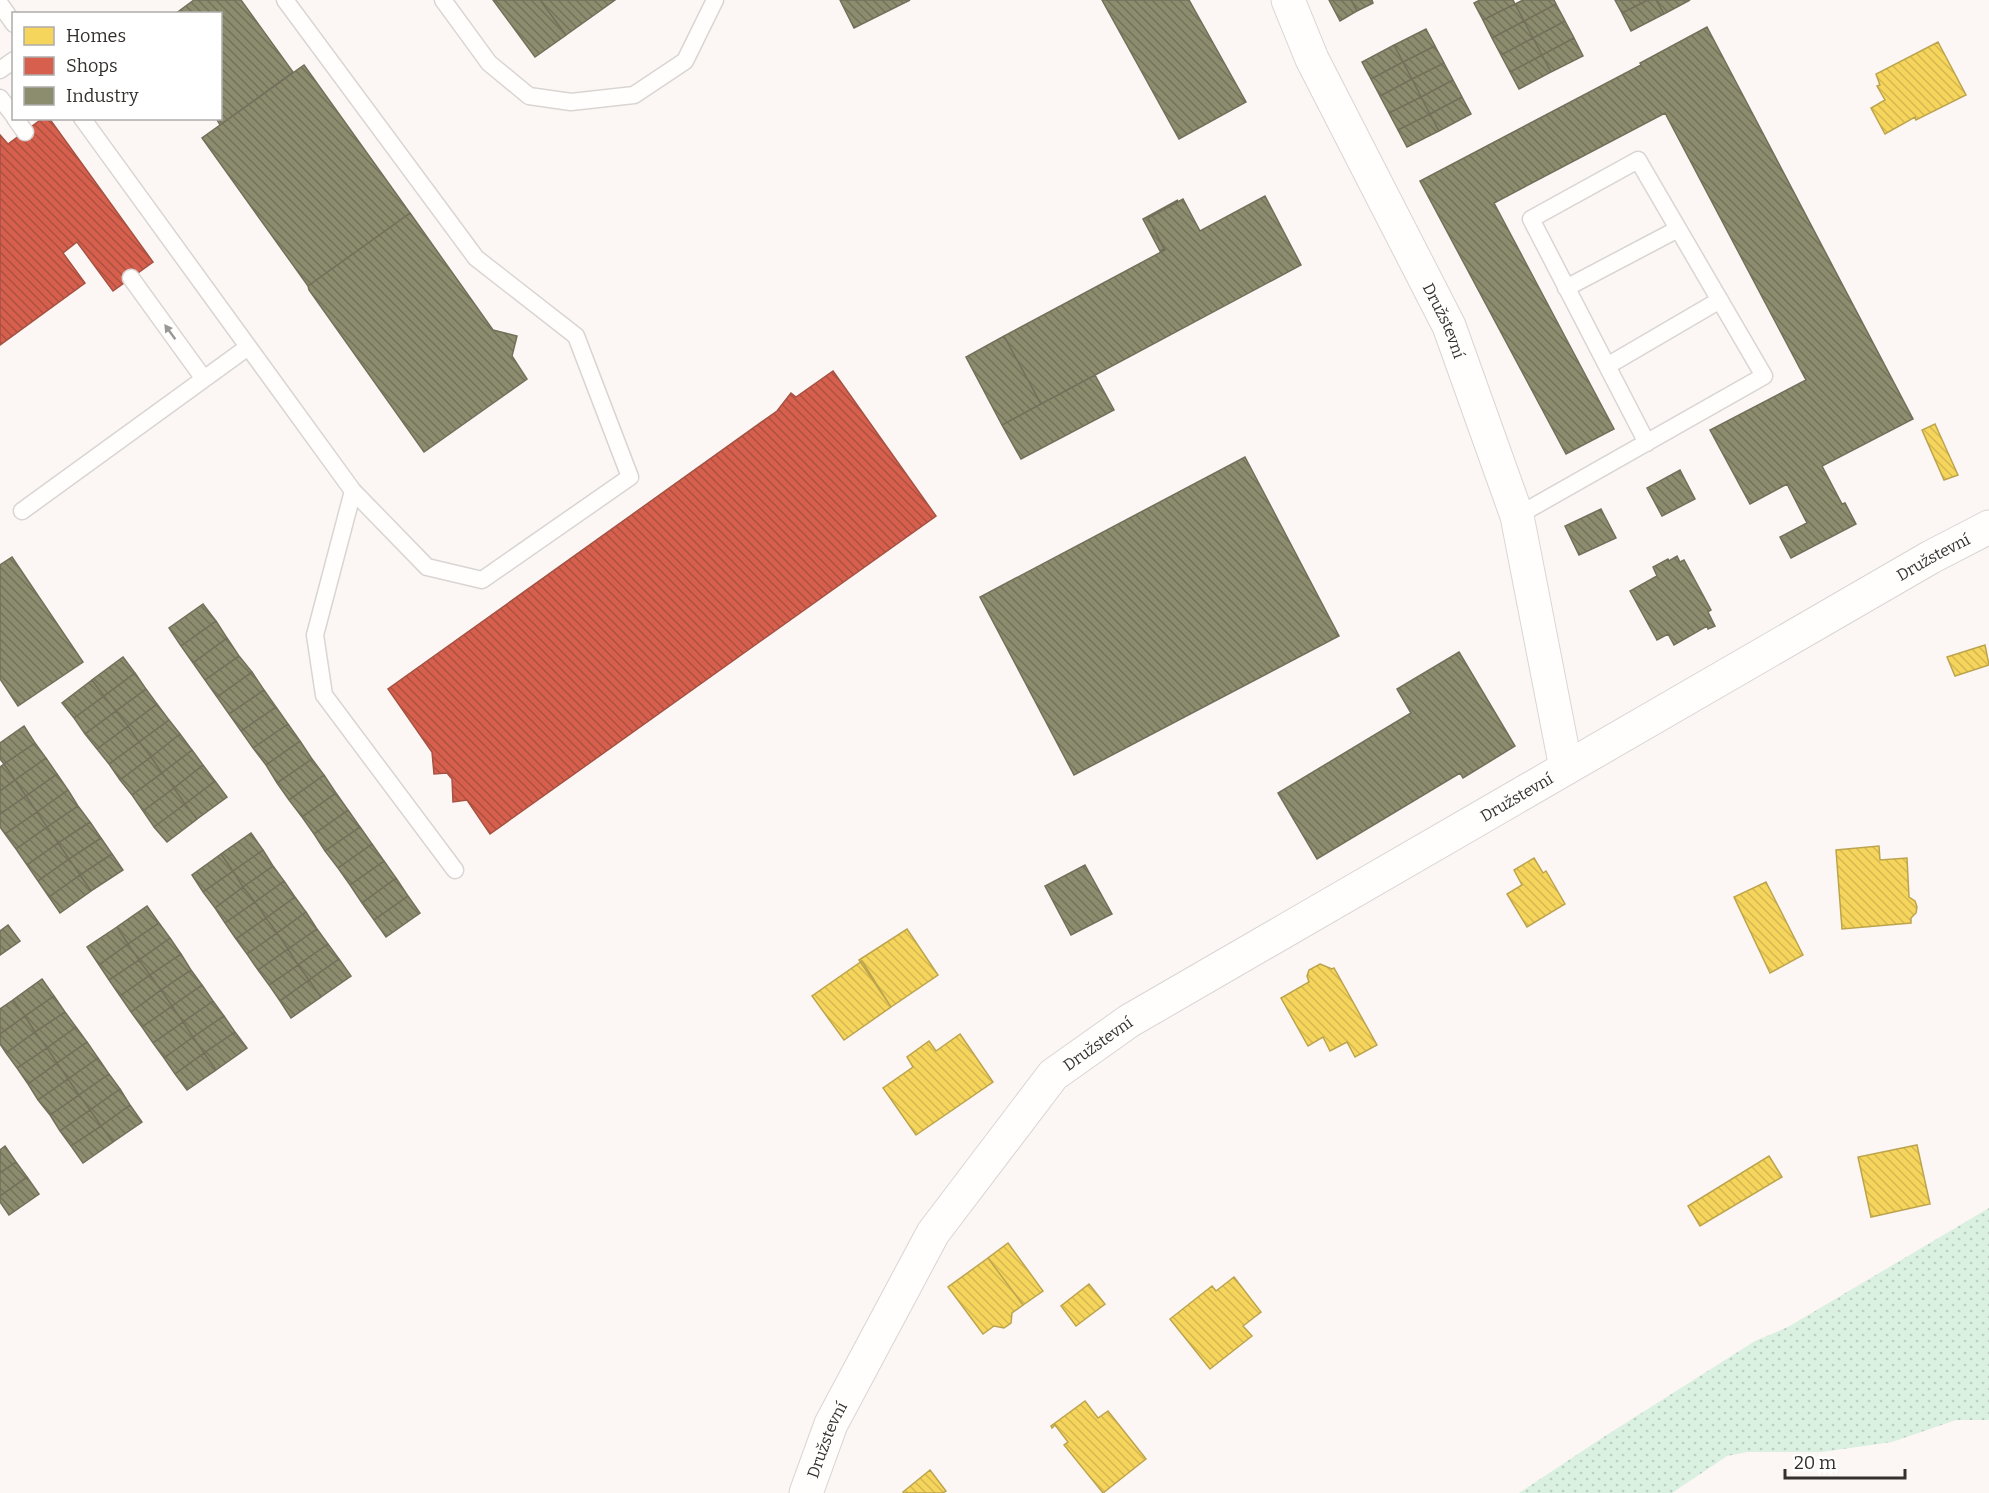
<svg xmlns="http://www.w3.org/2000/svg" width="1989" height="1493" font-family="Bitter,serif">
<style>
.grass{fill:url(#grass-dots)}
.homes{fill:url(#homes-back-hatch);stroke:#bca44e;stroke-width:1.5}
.shops{fill:url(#shops-back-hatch);stroke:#a55244;stroke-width:1.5}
.industry{fill:url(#industry-back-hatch);stroke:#72705b;stroke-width:1.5}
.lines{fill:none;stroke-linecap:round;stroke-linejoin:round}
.service-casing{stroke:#d9d5d3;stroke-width:19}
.minor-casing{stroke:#d9d5d3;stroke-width:35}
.service{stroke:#fffefd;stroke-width:16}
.minor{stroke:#fffefd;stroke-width:33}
.oneway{fill:#9a9796}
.labels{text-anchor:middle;stroke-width:6;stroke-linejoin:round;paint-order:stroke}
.street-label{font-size:16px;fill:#34302e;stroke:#fff}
</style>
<defs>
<pattern id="grass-dots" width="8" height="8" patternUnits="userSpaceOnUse" patternTransform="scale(1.5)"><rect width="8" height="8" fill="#daf0e0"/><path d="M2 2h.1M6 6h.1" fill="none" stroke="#bccec0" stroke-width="1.8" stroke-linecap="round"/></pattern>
<pattern id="homes-back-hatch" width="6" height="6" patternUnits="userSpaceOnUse" patternTransform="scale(1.5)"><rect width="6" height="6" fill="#f6d55c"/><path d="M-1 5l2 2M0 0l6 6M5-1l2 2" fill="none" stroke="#d4b750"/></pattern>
<pattern id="shops-back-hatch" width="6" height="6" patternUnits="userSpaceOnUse" patternTransform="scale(1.5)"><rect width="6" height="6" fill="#d6604d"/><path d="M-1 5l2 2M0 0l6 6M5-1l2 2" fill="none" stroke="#ae5040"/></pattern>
<pattern id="industry-back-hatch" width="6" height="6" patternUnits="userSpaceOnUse" patternTransform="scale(1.5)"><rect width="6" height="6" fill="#8c8c6e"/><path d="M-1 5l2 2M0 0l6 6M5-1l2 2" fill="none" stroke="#73735b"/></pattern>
</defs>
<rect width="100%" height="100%" fill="#fcf7f4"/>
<path class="grass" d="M1989,1208V1420H1956L1892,1442L1822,1452H1747L1727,1456L1672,1493H1519L1602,1438L1755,1341L1788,1327Z"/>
<path class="homes" d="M1938,42L1966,95L1916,120L1915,117L1885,134L1871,108L1885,100L1877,86L1880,85L1876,74Z
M1935,424L1958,475L1944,480L1922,430Z
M1985,645L1989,665L1955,676L1947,657Z
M1879,846L1880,860L1907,858L1909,897L1915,901L1917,907L1916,913L1911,918V923L1842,929L1836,850Z
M1534,858L1543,873L1546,871L1565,904L1527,927L1507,894L1522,885L1514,870Z
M1766,882L1803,955L1770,973L1734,897Z
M907,929L938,975L891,1007L859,960Z
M862,961L891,1007L844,1040L812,996Z
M1320,964L1332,969L1334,968L1377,1045L1355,1057L1347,1042L1330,1051L1323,1037L1308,1046L1281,998L1309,982L1307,976L1309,970Z
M960,1034L993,1082L916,1135L883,1088L913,1067L907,1057L929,1041L936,1051Z
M1917,1145L1930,1204L1871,1217L1858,1157Z
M1769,1156L1782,1177L1700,1226L1688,1206Z
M1008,1243L1043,1291L1023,1305L988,1258Z
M988,1258L1023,1305L1012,1313L1011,1323L1004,1328L994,1326L983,1334L948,1287Z
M1234,1277L1261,1312L1243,1326L1252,1336L1210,1369L1170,1319L1212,1286L1216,1291Z
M1089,1284L1105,1304L1076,1326L1061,1306Z
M1085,1401L1098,1418L1108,1411L1146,1459L1103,1493L1064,1445L1068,1442L1055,1425L1052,1428L1051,1426Z
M930,1470L946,1491L943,1493H904L903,1492Z"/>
<path class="shops" d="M43,118H49L153,262L113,291L77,242L63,253L85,283L0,345V135L8,144Z
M833,371L936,516L490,834L467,800L453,802L452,779L447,773L434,774L432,752L388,689L777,411L791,393L796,397Z"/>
<path class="industry" d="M194,0H241L293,72L220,125L216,118H220V14H175Z
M493,0H540L566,35L535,57Z
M540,0H615L566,35Z
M840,0H910L854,28Z
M1102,0H1189L1246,102L1179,139Z
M1329,0H1351L1357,11L1340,21Z
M1351,0H1372L1373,3L1357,11Z
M1480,0H1513L1515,4L1483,20L1474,3Z
M1523,0H1554L1556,4L1524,21L1515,4Z
M1615,0H1648L1622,13Z
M1648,0H1656L1664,14L1631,31L1622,13Z
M1656,0H1690L1664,14Z
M1515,4L1524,21L1492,38L1483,20Z
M1556,4L1565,21L1533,38L1524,21Z
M1524,21L1533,38L1501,55L1492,38Z
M1565,21L1574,38L1542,55L1533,38Z
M1707,27L1913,419L1822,466L1842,504L1845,503L1856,524L1791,558L1780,537L1807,523L1787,484L1750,504L1710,430L1806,380L1665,113L1494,203L1614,429L1566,454L1420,181L1641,65L1640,63Z
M1426,29L1435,46L1403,62L1394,45Z
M1533,38L1542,55L1510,72L1501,55Z
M1574,38L1583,56L1551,72L1542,55Z
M1394,45L1403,62L1371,79L1362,62Z
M1435,46L1444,63L1412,79L1403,62Z
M1542,55L1551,72L1519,89L1510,72Z
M1403,62L1412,79L1380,96L1371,79Z
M1444,63L1453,80L1421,97L1412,79Z
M304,65L410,213L308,286L202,138Z
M1412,79L1421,97L1389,113L1380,96Z
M1453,80L1462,97L1430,114L1421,97Z
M1421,97L1430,114L1398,130L1389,113Z
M1462,97L1471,114L1439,131L1430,114Z
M1430,114L1439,131L1407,147L1398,130Z
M1265,196L1301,265L1041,404L1004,336L1165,250L1148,218L1183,199L1200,231Z
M1178,200L1148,218L1164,249L1160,251L1143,219Z
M410,213L493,330L517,336L512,356L527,379L424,452L309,290L308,286Z
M1004,336L1041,404L1002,425L966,357Z
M1095,375L1114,410L1021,459L1002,425Z
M1245,457L1339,636L1074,775L980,597Z
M1680,470L1695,499L1662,516L1647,488Z
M1601,509L1616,538L1579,555L1565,526Z
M1677,556L1680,562L1684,560L1711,610L1708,612L1715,626L1708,629L1707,626L1674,645L1668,634L1657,640L1630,591L1657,576L1653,567L1668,559L1669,561Z
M12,557L83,662L18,706L0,679V565Z
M203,604L216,621L181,646L169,628Z
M216,621L227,638L193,663L181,646Z
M227,638L239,656L205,680L193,663Z
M1459,652L1515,746L1463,778L1460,773L1317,859L1278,793L1411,713L1397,689Z
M239,656L252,672L217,697L205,680Z
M123,657L135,673L104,696L92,680Z
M252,672L264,690L229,714L217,697Z
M135,673L146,689L116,711L104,696Z
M92,680L104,696L74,718L62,703Z
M146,689L157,704L128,726L116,711Z
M264,690L276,707L241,731L229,714Z
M104,696L116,711L85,734L74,718Z
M157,704L169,720L139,742L128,726Z
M276,707L288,724L253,748L241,731Z
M116,711L128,726L97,749L85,734Z
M169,720L180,734L151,757L139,742Z
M288,724L300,741L266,765L253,748Z
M24,726L35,743L4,764L0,759V743Z
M128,726L139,742L109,764L97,749Z
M180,734L192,750L162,773L151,757Z
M300,741L312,759L277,783L266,765Z
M139,742L151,757L120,780L109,764Z
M35,743L46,758L15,780L4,764Z
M192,750L203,765L174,788L162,773Z
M151,757L162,773L132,795L120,780Z
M46,758L57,774L26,796L15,780Z
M312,759L324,775L289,800L277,783Z
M4,764L15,780L0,791V767Z
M203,765L215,781L185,804L174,788Z
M162,773L174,788L143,811L132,795Z
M57,774L68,790L37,812L26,796Z
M324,775L336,793L302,817L289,800Z
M15,780L26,796L0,814V791Z
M215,781L227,797L197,819L185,804Z
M174,788L185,804L154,827L143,811Z
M68,790L78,806L47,827L37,812Z
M336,793L348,810L314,834L302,817Z
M26,796L37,812L5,834L0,827V814Z
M185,804L197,819L167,842L154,827Z
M78,806L90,822L58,843L47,827Z
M348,810L360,827L325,851L314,834Z
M37,812L47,827L16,849L5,834Z
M90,822L101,838L69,859L58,843Z
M47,827L58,843L27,865L16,849Z
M360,827L372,844L338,868L325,851Z
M251,833L263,850L233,871L221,854Z
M101,838L112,854L80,875L69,859Z
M58,843L69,859L38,881L27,865Z
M372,844L384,861L350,885L338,868Z
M263,850L273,866L243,887L233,871Z
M112,854L123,870L91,891L80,875Z
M221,854L233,871L203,892L192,875Z
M69,859L80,875L49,897L38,881Z
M384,861L396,878L362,903L350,885Z
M1085,865L1112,914L1071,935L1045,886Z
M273,866L284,881L255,902L243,887Z
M233,871L243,887L215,908L203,892Z
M80,875L91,891L60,913L49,897Z
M396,878L408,896L374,920L362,903Z
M284,881L295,897L266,918L255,902Z
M243,887L255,902L225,923L215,908Z
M408,896L420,913L386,937L374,920Z
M295,897L306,912L277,933L266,918Z
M255,902L266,918L236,939L225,923Z
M147,906L159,923L128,944L117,927Z
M306,912L317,929L288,949L277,933Z
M266,918L277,933L247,954L236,939Z
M159,923L170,938L139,960L128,944Z
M8,925L20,941L0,955V931Z
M117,927L128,944L99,965L87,947Z
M317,929L328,944L298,965L288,949Z
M277,933L288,949L258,970L247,954Z
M170,938L181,954L150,975L139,960Z
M128,944L139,960L109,980L99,965Z
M328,944L339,959L309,980L298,965Z
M288,949L298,965L269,985L258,970Z
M181,954L191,970L161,990L150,975Z
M339,959L351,976L321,997L309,980Z
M139,960L150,975L120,996L109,980Z
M298,965L309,980L280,1001L269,985Z
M191,970L202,985L172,1006L161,990Z
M150,975L161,990L131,1012L120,996Z
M42,979L54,996L25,1016L13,1000Z
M309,980L321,997L291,1018L280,1001Z
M202,985L213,1001L183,1022L172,1006Z
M161,990L172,1006L142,1027L131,1012Z
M54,996L65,1012L35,1032L25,1016Z
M13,1000L25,1016L0,1034V1009Z
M213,1001L224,1016L193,1037L183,1022Z
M172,1006L183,1022L153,1043L142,1027Z
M65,1012L76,1027L47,1048L35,1032Z
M25,1016L35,1032L6,1053L0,1044V1034Z
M224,1016L235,1032L204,1053L193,1037Z
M183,1022L193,1037L164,1058L153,1043Z
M76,1027L87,1042L57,1063L47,1048Z
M35,1032L47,1048L17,1068L6,1053Z
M235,1032L247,1048L216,1070L204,1053Z
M193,1037L204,1053L175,1074L164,1058Z
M87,1042L98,1058L68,1079L57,1063Z
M47,1048L57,1063L28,1084L17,1068Z
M204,1053L216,1070L187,1090L175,1074Z
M98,1058L109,1074L79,1095L68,1079Z
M57,1063L68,1079L38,1100L28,1084Z
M109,1074L120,1089L90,1110L79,1095Z
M68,1079L79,1095L50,1115L38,1100Z
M120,1089L130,1105L101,1126L90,1110Z
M79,1095L90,1110L60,1131L50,1115Z
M130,1105L142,1122L113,1142L101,1126Z
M90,1110L101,1126L71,1146L60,1131Z
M101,1126L113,1142L83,1163L71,1146Z
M5,1146L16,1162L0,1173V1150Z
M16,1162L27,1177L0,1196V1173Z
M27,1177L39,1194L9,1215L0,1202V1196Z"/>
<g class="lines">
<defs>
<path id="service" d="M443,0L489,63L529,96L571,102L634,95L685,61L715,0
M0,4L14,24
M0,70L14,60
M0,98L14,116
M15,118L25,132
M82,118L353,491L427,567L482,580L630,477L576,336L476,258L285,0
M131,278L204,379
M1566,288L1678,229
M1607,366L1720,300
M353,491L315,635L324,695L455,870
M22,511L248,347
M1517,516L1764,376L1638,160L1531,219L1647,443"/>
<g id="minor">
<path id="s1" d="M1288,0L1312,59L1449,326L1517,516L1566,768"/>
<path id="s2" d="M806,1493L831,1424L933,1233L1053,1075L1129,1021L1931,557L1989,527"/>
</g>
</defs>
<use href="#service" class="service-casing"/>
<use href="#minor" class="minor-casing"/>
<use href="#service" class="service"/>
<use href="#minor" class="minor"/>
</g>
<defs><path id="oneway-solid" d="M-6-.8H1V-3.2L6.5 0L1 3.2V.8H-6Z" transform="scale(1.5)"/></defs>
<use class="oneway" href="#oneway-solid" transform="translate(170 332) rotate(-126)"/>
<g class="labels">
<g class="street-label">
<text dy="6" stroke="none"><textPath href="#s1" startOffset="357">Družstevní</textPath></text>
<text dy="6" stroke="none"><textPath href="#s2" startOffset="1510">Družstevní</textPath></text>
<text dy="6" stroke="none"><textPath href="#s2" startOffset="1029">Družstevní</textPath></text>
<text dy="6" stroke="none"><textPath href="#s2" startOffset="543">Družstevní</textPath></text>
<text dy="6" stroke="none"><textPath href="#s2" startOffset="57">Družstevní</textPath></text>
</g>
</g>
<rect x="12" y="12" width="210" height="108" fill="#ffffff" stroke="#aeacab" stroke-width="1.5"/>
<rect x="24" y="27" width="30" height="18" fill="#f6d55c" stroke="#aeacab" stroke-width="1.5"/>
<text x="66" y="42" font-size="18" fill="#34302e">Homes</text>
<rect x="24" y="57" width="30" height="18" fill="#d6604d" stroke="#aeacab" stroke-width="1.5"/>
<text x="66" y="72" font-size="18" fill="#34302e">Shops</text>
<rect x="24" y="87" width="30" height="18" fill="#8c8c6e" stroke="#aeacab" stroke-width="1.5"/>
<text x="66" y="102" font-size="18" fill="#34302e">Industry</text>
<path d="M1785 1469v9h120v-9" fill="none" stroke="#34302e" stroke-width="3"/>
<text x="1794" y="1469" font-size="18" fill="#34302e" stroke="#ffffff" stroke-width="4.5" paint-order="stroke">20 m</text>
</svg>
